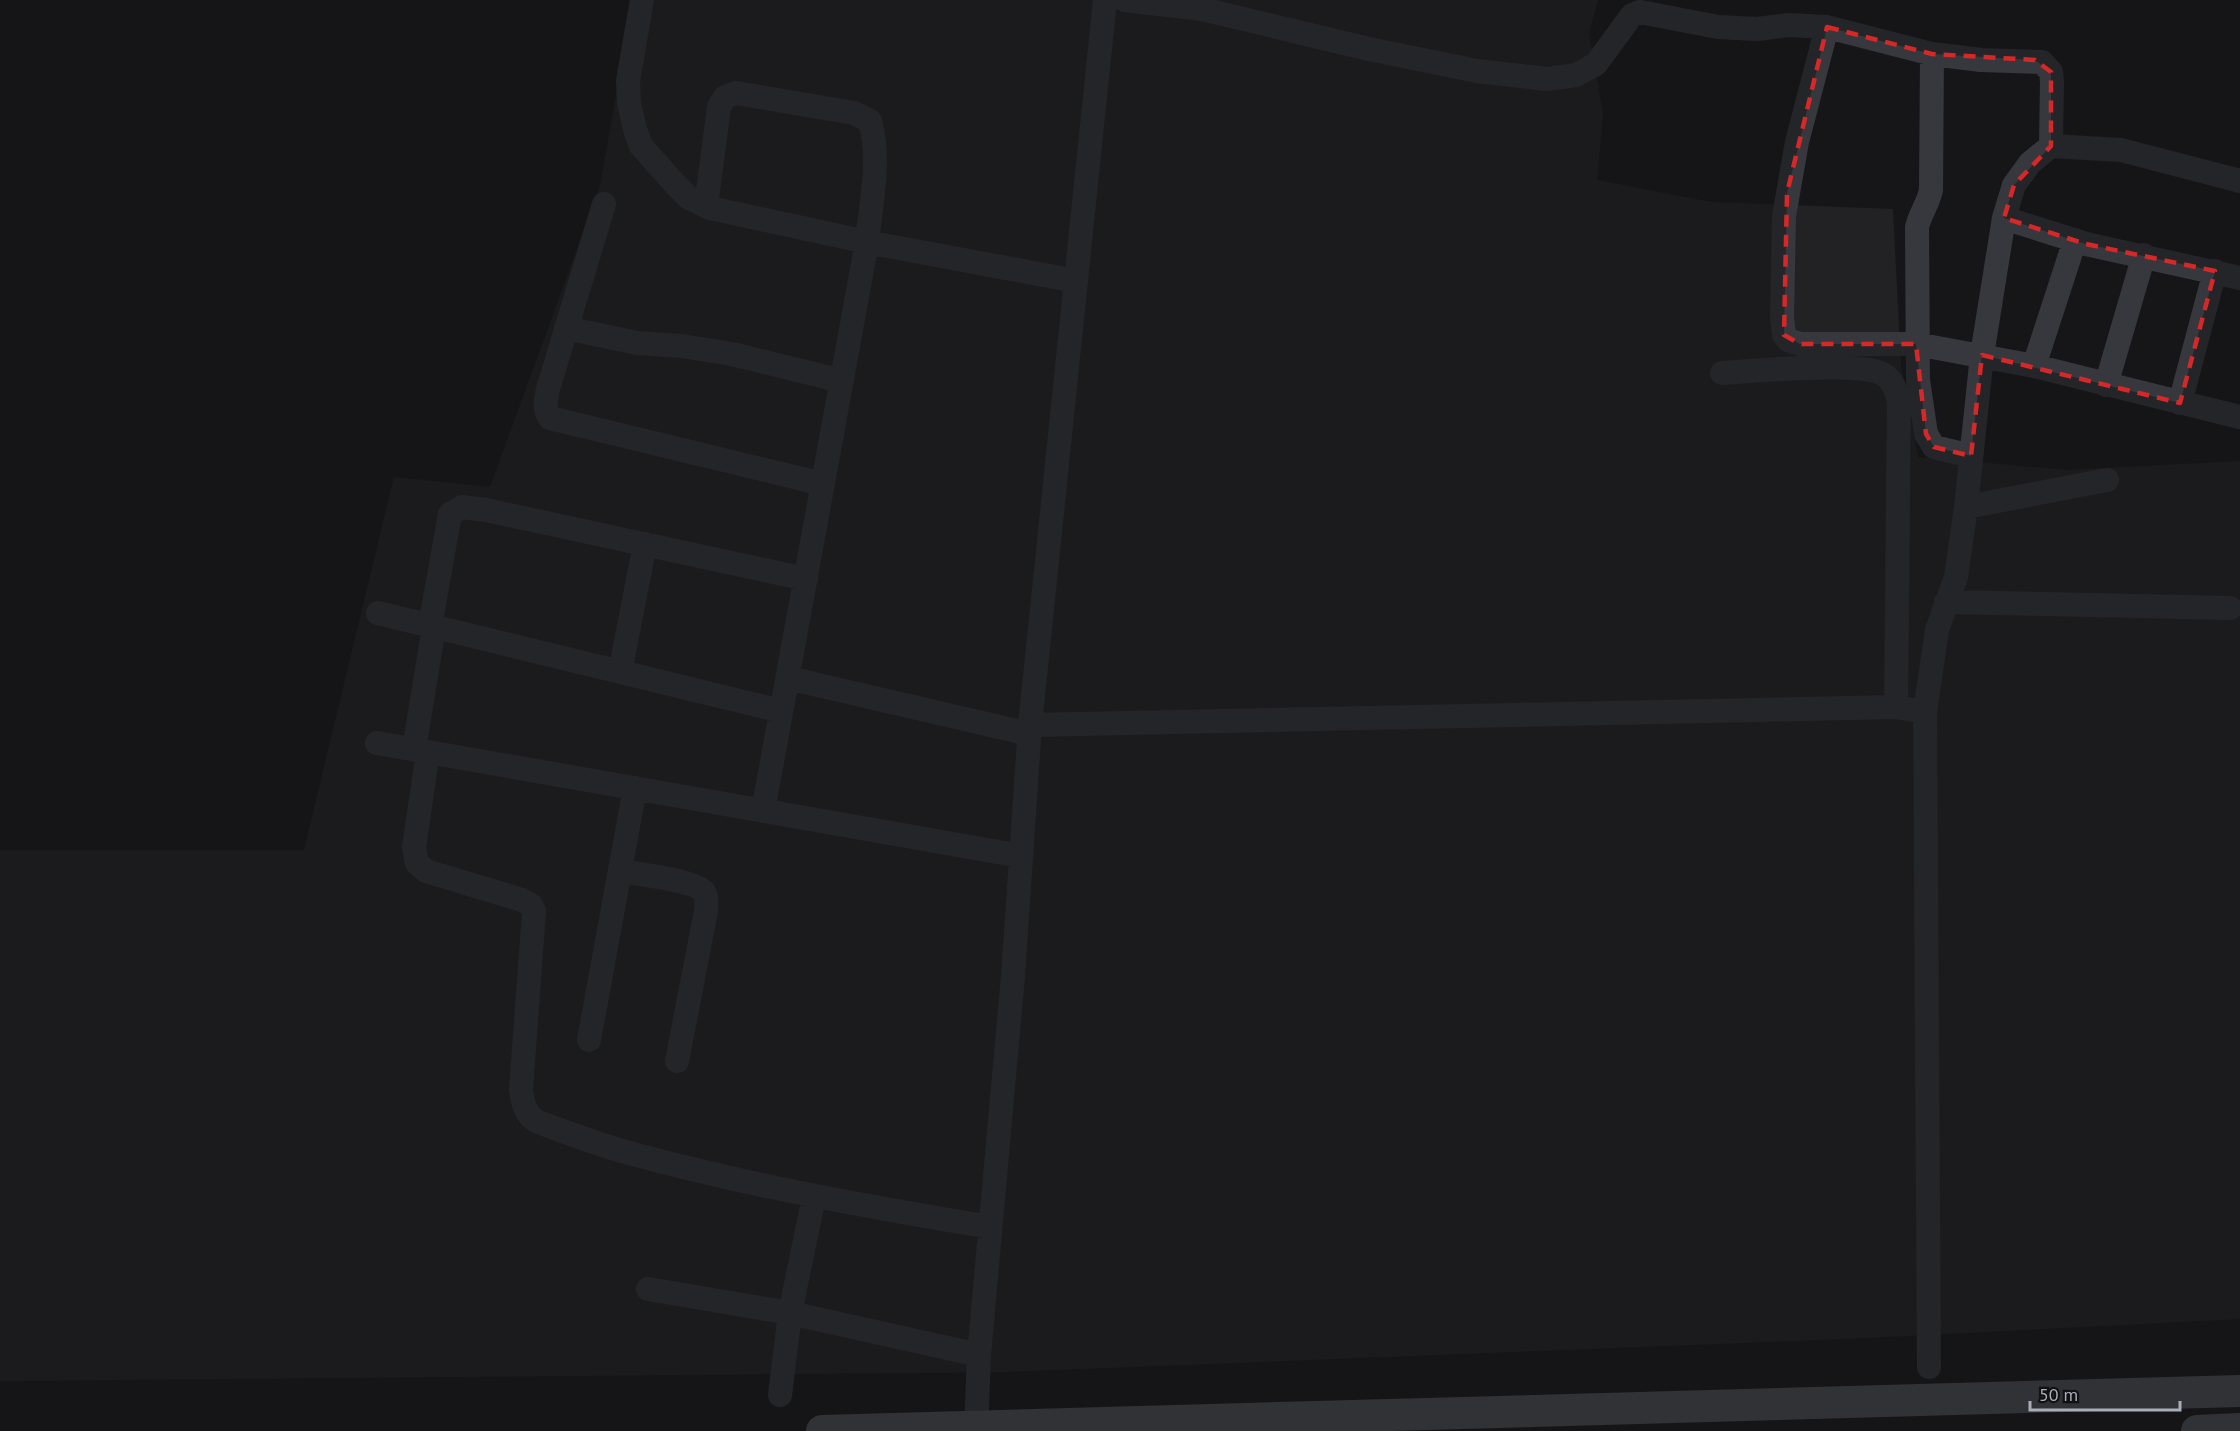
<svg xmlns="http://www.w3.org/2000/svg" width="2240" height="1431" font-family="'PT Sans',sans-serif">
<style>
.built{fill:#222225}
.lines{fill:none;stroke-linecap:round;stroke-linejoin:round}
.minor{stroke:#37383d;stroke-width:24}
.major{stroke:#53555c;stroke-width:32}
.marked{fill:none;stroke:#d62828;stroke-width:4.5;stroke-dasharray:12 8;stroke-linejoin:round}
</style>
<rect width="100%" height="100%" fill="#161618"/>
<path class="built" d="M633,0H1598L1589,33L1603,114L1597,180L1711,202L1893,209L1901,366L1918,457L2067,470L2240,461V1319L1867,1338L1003,1372L0,1381V850H304L394,477L490,487L600,186Z"/>
<g class="lines">
<path class="minor" d="M642,0L628,81L629,103L635,129L641,146L676,185L689,198L710,208L867,242L1076,281
M1125,0L1202,9L1369,49L1477,71L1547,79L1576,75L1596,64L1632,15L1640,12L1718,27L1757,29L1788,25L1827,27L1932,54L1981,60L2042,62L2051,72L2052,82L2051,146
M1827,27L1797,142L1784,216L1782,318L1784,335L1788,340L1800,344H1916L2034,366L2240,417
M1932,54L1931,190C1928,204 1920,214 1917,227L1918,380L1926,434L1934,447L1971,456
M604,204L548,389C546,400 543,408 550,418L823,484
M706,206L719,107L725,97L736,93L854,113L870,121C881,160 871,202 867,242L763,811
M2004,218L2086,244L2240,278
M566,328L637,343L682,346L732,354L842,381
M2034,366L2075,240
M1722,373C1755,371 1858,361 1883,374C1893,380 1896,391 1899,401L1896,707
M2106,385L2144,255
M2180,403L2215,271
M1966,507L2107,480
M1946,602L2230,608
M378,613L781,711
M430,626L450,514L462,507L486,510L806,579
M620,672L645,544
M788,678L1029,734
M1925,712L1937,630L1956,577L1966,507L1982,355L2004,218L2014,185L2030,163L2051,146L2121,150L2240,181
M1030,725L1896,707L1925,712L1929,1367
M377,743L1021,856
M414,749L434,627
M428,752L414,847L417,863L426,871L522,900L531,905L534,911L521,1090C523,1104 525,1115 538,1122C569,1133 601,1146 633,1154C751,1186 870,1207 990,1227
M620,871C636,874 695,880 704,892C708,898 706,905 706,911L677,1061
M589,1040L635,788
M648,1289L790,1313L979,1355
M780,1395L790,1313L814,1197
M976,1431L979,1355L1013,976L1030,725L1105,0"/>
<path class="major" d="M822,1431L2240,1391
M2197,1431L2240,1429"/>
</g>
<path d="M0 0H2240V1431H0ZM1827,27L1932,54L2035,60L2051,72V146L2014,185L2004,218L2086,244L2215,271L2180,403L1982,355L1971,456L1934,447L1926,434L1916,344H1800L1784,335L1787,193Z" fill="#161618" fill-opacity=".55" fill-rule="evenodd"/>
<path class="marked" d="M1827,27L1932,54L2035,60L2051,72V146L2014,185L2004,218L2086,244L2215,271L2180,403L1982,355L1971,456L1934,447L1926,434L1916,344H1800L1784,335L1787,193Z"/>
<path d="M2030 1401v9h150v-9" fill="none" stroke="#a8adb8" stroke-width="3"/>
<text x="2039" y="1401" font-size="18" fill="#a8adb8" stroke="#111113" stroke-width="4.5" paint-order="stroke">50 m</text>
</svg>
